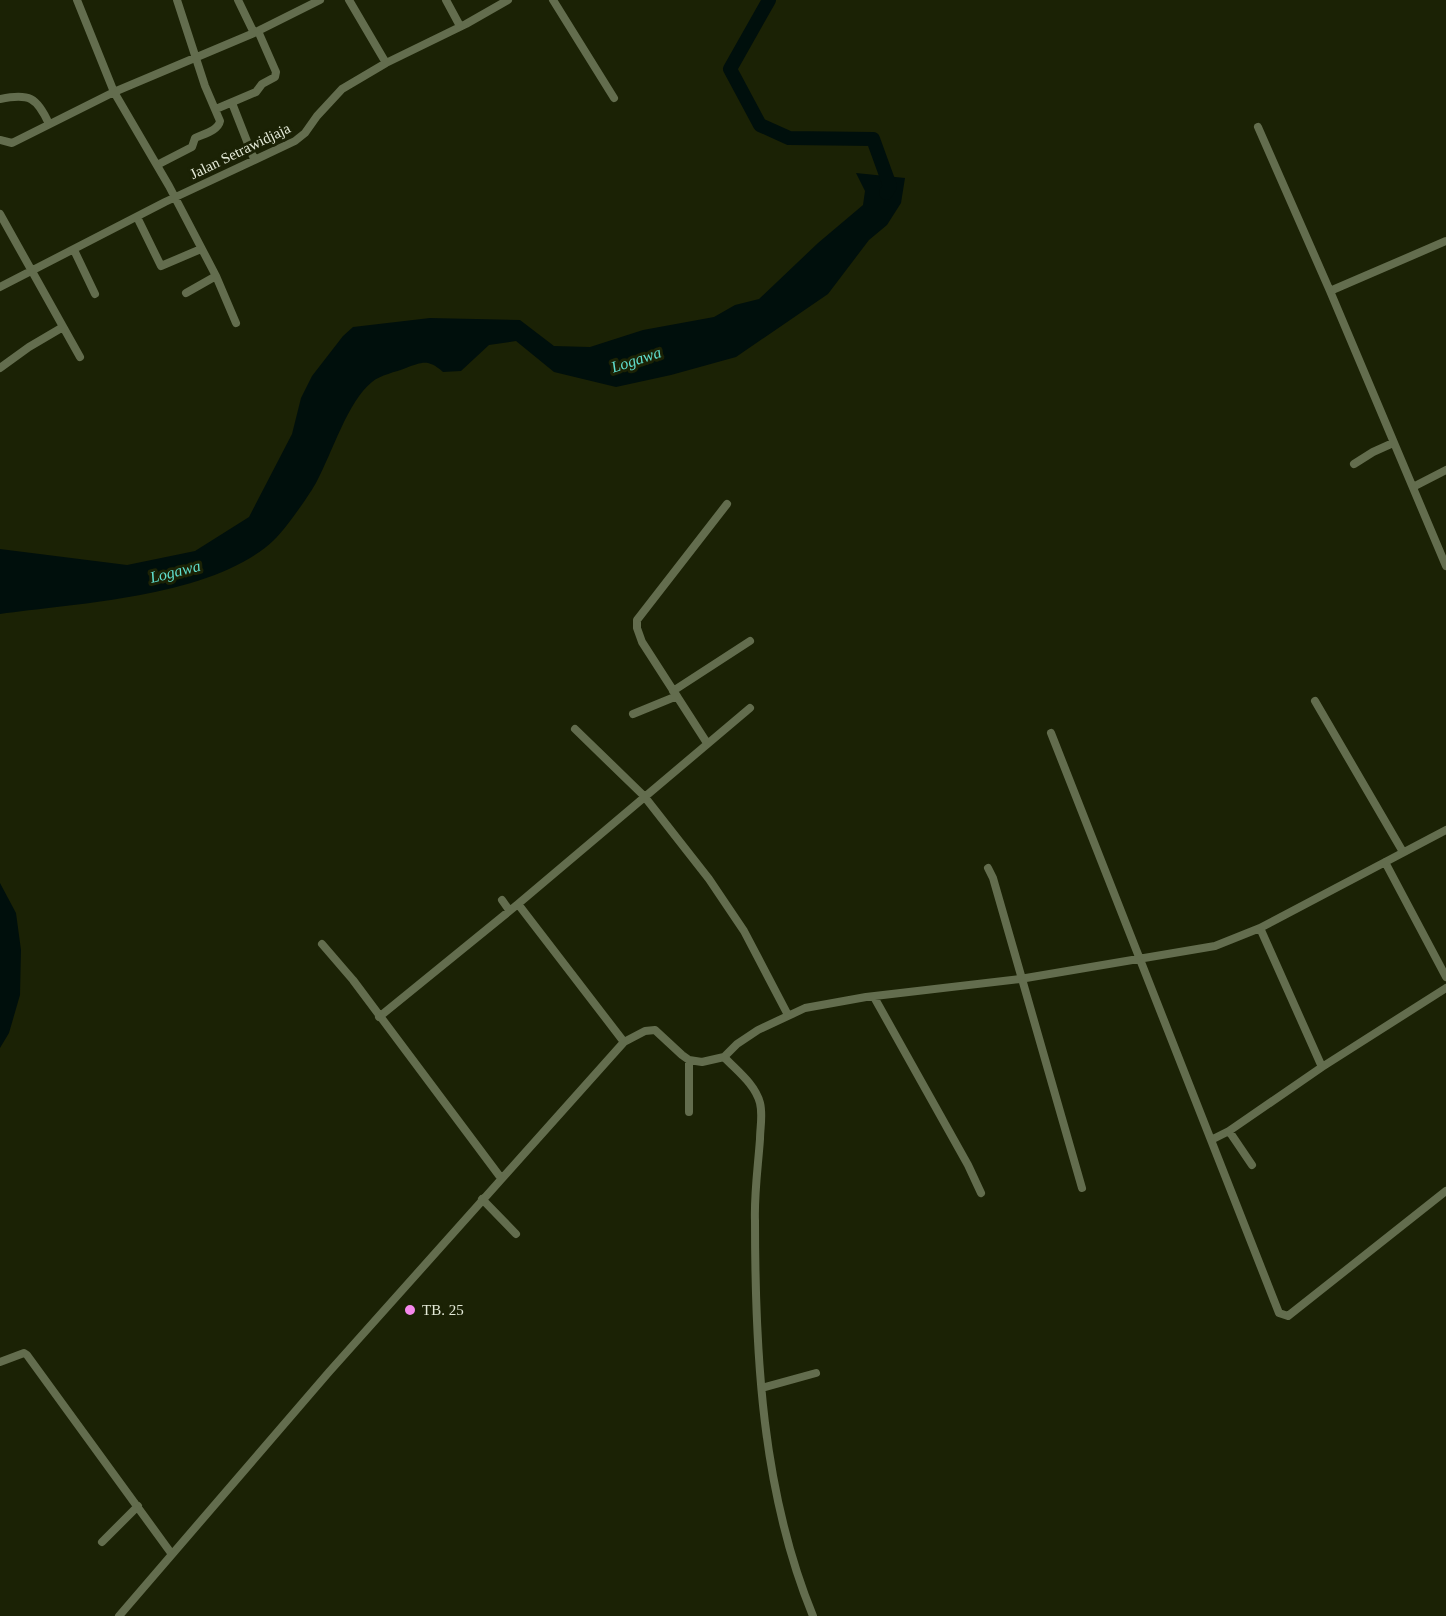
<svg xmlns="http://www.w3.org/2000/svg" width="1446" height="1616" font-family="'Times New Roman',serif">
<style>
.water{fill:#000f0c}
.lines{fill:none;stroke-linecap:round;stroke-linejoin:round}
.river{stroke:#000f0c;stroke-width:14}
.street{stroke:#636d4e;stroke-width:8}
.poi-dot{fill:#f688ed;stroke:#1b2205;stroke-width:2}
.labels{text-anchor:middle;stroke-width:6;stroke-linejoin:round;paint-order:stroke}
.street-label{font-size:15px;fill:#e3e9d7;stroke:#1b2205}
.poi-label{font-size:15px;fill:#e3e9d7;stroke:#1b2205;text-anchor:start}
.water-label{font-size:16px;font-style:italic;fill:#60dfcf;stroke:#1b2205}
</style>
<rect width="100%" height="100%" fill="#1b2205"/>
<path class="water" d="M856,173L905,178L901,203L887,225L869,240L828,294L736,357L671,375L616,387L554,372L516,341L489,345L461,371L443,372C428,359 423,362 406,368C396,372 380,375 372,382C348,401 332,453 317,481C311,493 284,531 274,540C214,597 79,603 0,614V549L127,565L195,551L249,517L292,434L301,398L312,376L343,336L353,327L430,318L520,320L554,346L590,347L643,330L714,317L735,305L759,299L818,243L863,205L865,191Z
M0,883L16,913L21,950L20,995L9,1033L0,1048Z"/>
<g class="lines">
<path class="river" d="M769,0L730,69L760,125L789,138L873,139L890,186L886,193"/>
<path class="street" d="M77,0L114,92L169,186L216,276L186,293
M238,0L254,33
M349,0L386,63
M446,0L460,26
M553,0L614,98
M0,99C29,93 37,97 49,124
M232,103L254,159
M216,109L256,92L262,84L275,77L276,72L258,31
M1258,127L1330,291
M0,140L12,143L114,92L254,33L320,0
M157,165L192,147L195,138C203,134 218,131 220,121L205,86L177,0
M0,214L80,357
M137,217L161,266L201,249
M1446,241L1330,291L1446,566
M74,250L95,294
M216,276L236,323
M0,287L165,202L295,141L305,133L317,116L342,89L386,63L466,24L508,0
M0,368L29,347L63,327
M1354,464L1373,452L1393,443
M1413,487L1446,470
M673,691L750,641
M1315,701L1403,852
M633,714L677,696
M575,729L644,796L709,879L744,931L788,1015
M1051,733L1279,1313L1288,1316L1446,1191
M707,743L642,642L637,628V620L727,504
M1385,862L1446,977
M988,868L993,878L1082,1188
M502,900L509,910
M1260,928L1322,1067
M322,944L353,980L501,1178
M874,997L968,1165L981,1193
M379,1017L518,904
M624,1042L518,904L750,708
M724,1057C737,1071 755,1084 760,1103C763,1115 760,1128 760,1139C758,1167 754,1194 755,1221C755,1354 762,1492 813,1616
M689,1112V1060
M1229,1131L1252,1165
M1211,1140L1229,1131L1322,1067L1446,988
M482,1199L516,1234
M0,1362L24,1353L27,1355L171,1553
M762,1388L816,1373
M102,1542L138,1506
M119,1616L329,1372L624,1042L645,1031L655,1030L682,1055L689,1060L702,1062L724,1057L737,1044L758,1030L805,1008L866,997L1020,979L1215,946L1260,928L1446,830"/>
</g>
<circle class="poi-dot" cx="410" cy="1310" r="6"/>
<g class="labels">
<g class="street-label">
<text transform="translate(240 151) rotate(-26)" y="5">Jalan Setrawidjaja</text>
</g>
<g class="poi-label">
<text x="422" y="1315">TB. 25</text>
</g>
<g class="water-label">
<text transform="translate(636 359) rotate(-18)" y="6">Logawa</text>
<text transform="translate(175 571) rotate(-14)" y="6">Logawa</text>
</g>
</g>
</svg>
